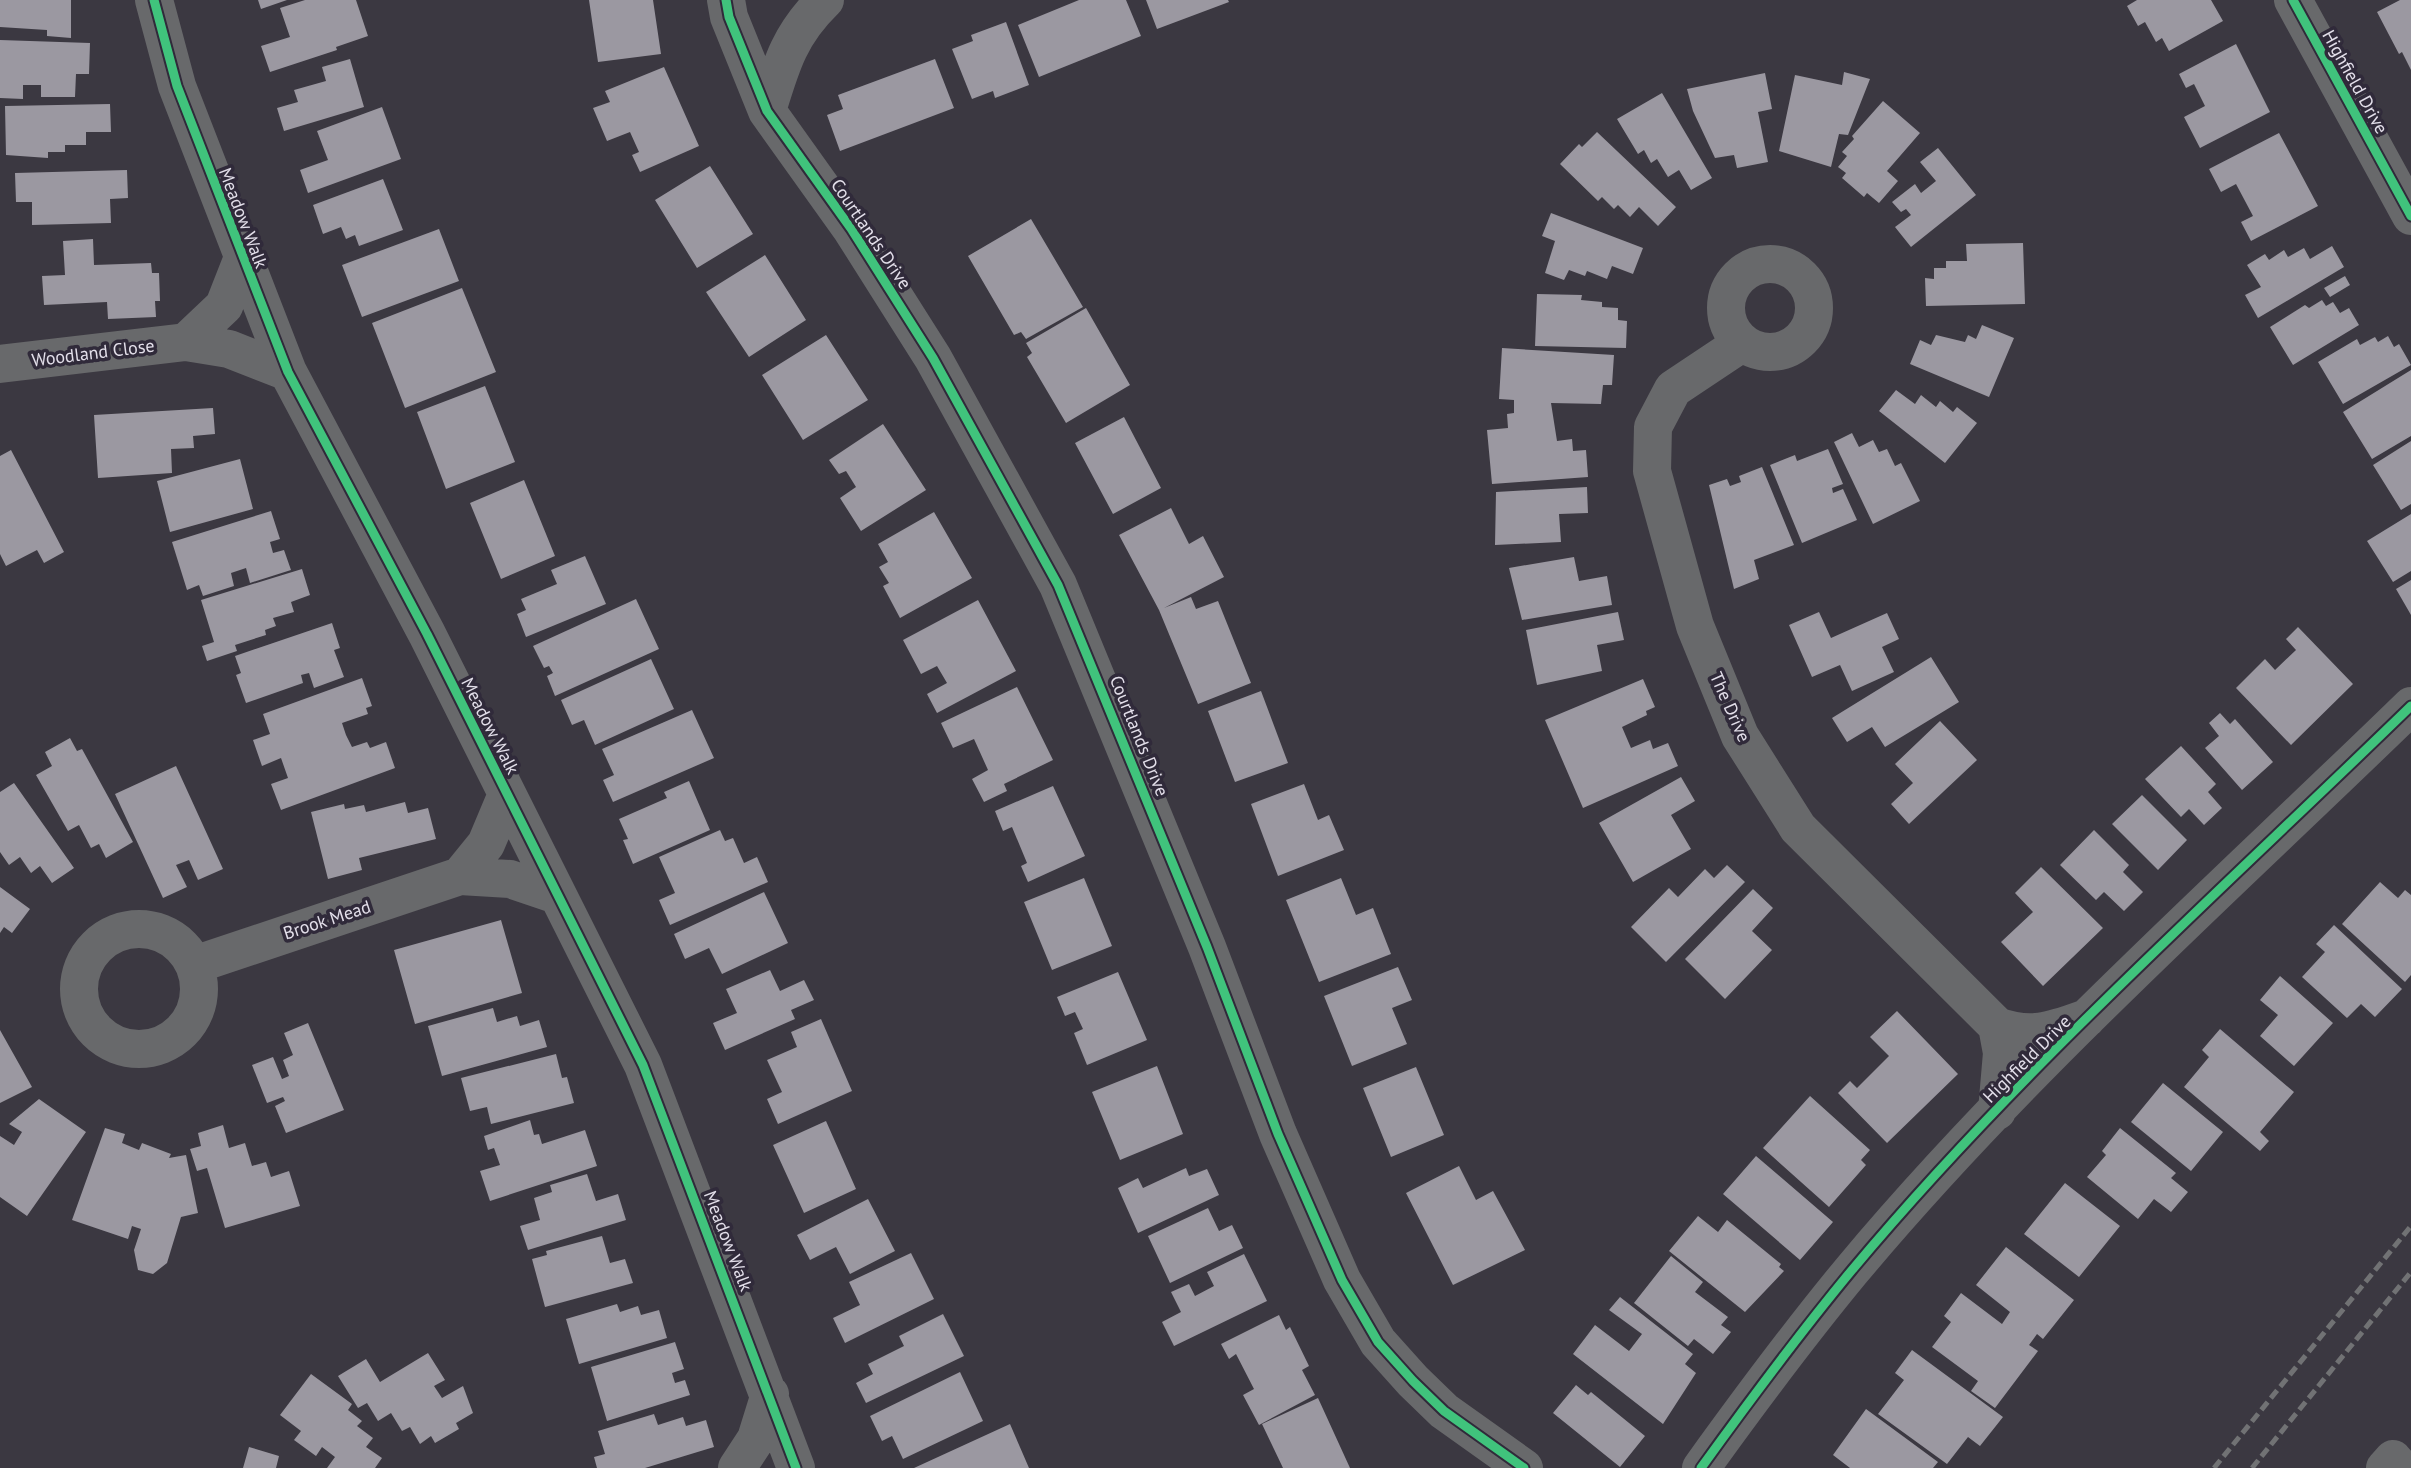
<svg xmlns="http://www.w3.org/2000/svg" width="2411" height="1468" font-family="'PT Sans',sans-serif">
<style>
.building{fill:#9b98a1}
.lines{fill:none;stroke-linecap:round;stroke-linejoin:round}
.minor{stroke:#68696b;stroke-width:38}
.rail{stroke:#717274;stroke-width:5;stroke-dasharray:10 5;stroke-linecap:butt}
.cycleway-casing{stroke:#302a3a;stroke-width:13}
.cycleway{stroke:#40c37c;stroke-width:9}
.labels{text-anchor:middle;stroke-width:7;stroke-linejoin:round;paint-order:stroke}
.street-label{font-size:18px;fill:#e3dfea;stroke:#302a3a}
</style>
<rect width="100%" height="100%" fill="#3b3841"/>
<path class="building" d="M0,0H71V38L47,36V30L0,27Z
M258,0H287L261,9Z
M305,0H356L368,36L336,47L337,50L270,72L261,46L290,37L280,8Z
M589,0H653L661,54L598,62Z
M1079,0H1126L1141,36L1039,77L1018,25Z
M1146,0H1228L1229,2L1157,29Z
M2137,0H2211L2223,21L2169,51L2162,38L2156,42L2145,22L2138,26L2127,6Z
M2400,0H2411V70L2402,52L2399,54L2377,12Z
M1006,22L1029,85L995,98L993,91L972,99L952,49L973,41L971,35Z
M0,40L90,43L89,74H76L75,97H41V85H23V99L0,98Z
M2236,44L2270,112L2200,148L2184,117L2205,106L2194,84L2186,88L2179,74Z
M350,59L364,107L284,131L277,108L298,102L294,90L326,81L322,67Z
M935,59L954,108L840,151L827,115L843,109L838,95Z
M664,67L699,146L640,172L632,155L639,152L630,132L607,141L593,108L610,102L605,91Z
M1844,72L1870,79L1848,135L1839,134L1831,167L1779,151L1795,75L1842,85Z
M1765,73L1772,109L1758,112L1768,162L1737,168L1734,155L1715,158L1693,111L1687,89Z
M1662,93L1712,178L1691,190L1679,170L1668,177L1657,159L1651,163L1644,150L1638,154L1617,119Z
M1883,101L1920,133L1887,171L1898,181L1879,203L1867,193L1864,197L1842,178L1846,173L1838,167L1847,156L1842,152L1854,139L1852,136Z
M110,104L111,132H86V145H65V152H48V158L6,155L5,106Z
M382,107L401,159L308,193L300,170L328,160L317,131Z
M1597,132L1676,207L1658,226L1639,207L1630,217L1618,205L1614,209L1602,197L1598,201L1560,164L1579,144L1582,147Z
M2279,133L2318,206L2251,241L2241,222L2253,216L2236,184L2221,192L2209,169Z
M1938,148L1976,195L1911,247L1895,227L1911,215L1906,209L1901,212L1892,202L1915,184L1921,193L1936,181L1920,162Z
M710,166L753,234L697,268L655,200Z
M127,170L128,198L110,199L111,223L32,225V202H16L15,173Z
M383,179L403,230L359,246L355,235L346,239L341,227L323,234L313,205Z
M1551,213L1643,248L1633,274L1612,266L1607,279L1587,271L1585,276L1569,270L1564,280L1545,273L1555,241L1542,236Z
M1031,219L1083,307L1026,339L1021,332L1014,335L968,256Z
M439,229L459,281L362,317L342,265Z
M93,239L94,265L151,263L152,273H159L160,301H155L156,317L108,319L107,302L44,305L42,276L65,275L63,241Z
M2023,243L2025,304L1926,306L1925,278L1934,279V268H1946V261H1967L1966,244Z
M2332,246L2344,267L2258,318L2245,295L2261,287L2247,265L2265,254L2269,260L2284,250L2288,257L2304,248L2310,259Z
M765,255L806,320L749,357L706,292Z
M2345,276L2350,285L2330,297L2324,288Z
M462,288L496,372L405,408L372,323Z
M1537,294L1582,295L1581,300L1602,302V307L1618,308V320L1627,321L1626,348L1535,346Z
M2322,300L2326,306L2333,302L2340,313L2349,308L2359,325L2293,365L2270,327L2305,305L2309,308Z
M1086,308L1130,385L1066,423L1027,357L1032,353L1026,343Z
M1982,325L2014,338L1989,397L1910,364L1920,340L1931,345L1936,335L1965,342L1968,335L1976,339Z
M826,335L868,400L803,440L762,375Z
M2388,336L2394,347L2399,344L2411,365L2343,404L2318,362L2357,339L2360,345L2375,337L2378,342Z
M1502,348L1614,355L1612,385H1603L1601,404L1551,403L1557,441L1572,439L1573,451L1586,450L1588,477L1492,484L1487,430L1508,428L1507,414L1514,413V400L1499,399Z
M2411,370V436L2372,459L2343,412Z
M485,386L515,462L446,489L417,412Z
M1896,390L1915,404L1921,395L1936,407L1940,401L1953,412L1957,407L1977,423L1945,463L1879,411Z
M213,408L215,434L193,436L194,448L171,449L172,473L98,478L94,415Z
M1124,417L1161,488L1113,514L1075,443Z
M883,424L926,490L861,531L840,498L856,487L846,471L839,474L829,460Z
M1852,433L1859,447L1873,440L1879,452L1887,449L1895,466L1901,463L1920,501L1873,524L1834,442Z
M2411,441V504L2401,510L2373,465Z
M1828,449L1843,484L1832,488L1833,493L1843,489L1857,520L1802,543L1770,465L1795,455L1797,461Z
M11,450L64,552L44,563L37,550L6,566L0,554V456Z
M240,459L253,509L170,532L157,481Z
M1762,467L1794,545L1754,560L1759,579L1734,589L1709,485L1727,479L1730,486L1741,482L1739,476Z
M524,480L555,556L501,579L470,503Z
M1587,487L1588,513L1559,514L1561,542L1495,545L1496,492Z
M1171,508L1189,544L1203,536L1224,577L1164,608L1191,597L1196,609L1218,601L1251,683L1198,704L1159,610L1119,535Z
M271,511L280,539L270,542L273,553L284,550L291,570L250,583L246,568L231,573L234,586L203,596L199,585L187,590L172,542Z
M934,512L972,578L900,618L883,586L889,583L879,567L888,562L878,544Z
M2411,514V571L2393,582L2367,541Z
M585,556L606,604L526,637L517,614L526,610L521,599L557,584L551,570Z
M1574,557L1579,581L1607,576L1612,605L1522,620L1509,568Z
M302,569L310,595L291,602L294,612L273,618L276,626L265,630L266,635L235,645L237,651L207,661L202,646L214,642L201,600Z
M2411,580V615L2396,589Z
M636,599L659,649L555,696L547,676L553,673L549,666L544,668L533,646Z
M978,600L1016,671L937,713L927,694L947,683L937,666L921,674L903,640Z
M1618,612L1624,640L1597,645L1602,671L1537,685L1526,630Z
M1819,612L1831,638L1887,613L1899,639L1882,647L1894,672L1852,691L1840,665L1812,677L1789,625Z
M332,623L340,648L334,650L344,677L314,688L309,673L301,675L303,683L246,703L236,675L241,673L235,656Z
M2298,627L2353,684L2291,745L2236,688L2265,659L2275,670L2296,650L2286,639Z
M1931,657L1959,702L1885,747L1872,727L1847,742L1832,718Z
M651,659L674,709L595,745L584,720L572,725L561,700Z
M362,678L372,706L366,708L368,714L342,723L346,735L352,747L367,742L370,748L386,742L395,768L281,810L271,784L288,778L281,758L262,766L253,740L270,734L263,714Z
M1643,679L1655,707L1646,711L1647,715L1622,727L1631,748L1650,740L1653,749L1668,743L1678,766L1583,808L1545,720Z
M1017,687L1053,760L1004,784L1007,791L984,802L972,779L988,770L974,739L953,748L941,723Z
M1261,691L1288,763L1235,782L1208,711Z
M692,710L714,758L613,802L603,780L614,775L602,749Z
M2220,713L2230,724L2235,719L2273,762L2242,790L2205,748L2219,736L2209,723Z
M1940,721L1977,760L1909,824L1891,804L1913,783L1895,764Z
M70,738L77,751L82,749L133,842L106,858L99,844L91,848L79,825L68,831L36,775L52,766L45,752Z
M2181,746L2216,784L2208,792L2222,808L2204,825L2189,809L2181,817L2145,779Z
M176,766L223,869L198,880L189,860L176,865L187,887L163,898L115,794Z
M1681,777L1695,801L1671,815L1691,849L1633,882L1599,823Z
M689,781L710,830L633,864L623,840L628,839L619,819L667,798L664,792Z
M14,783L74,868L52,883L40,866L31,873L20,857L9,865L0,852V792Z
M1304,784L1318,820L1329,815L1344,850L1278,876L1251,804Z
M1053,786L1085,856L1028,882L1021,866L1027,863L1012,827L1003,831L995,811Z
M2142,795L2187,840L2158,870L2112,824Z
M405,802L408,813L428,808L436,839L359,858L362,870L328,879L311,812L344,804L345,809L364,805L366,812Z
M720,830L725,841L733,838L744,863L757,857L768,882L670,925L659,900L675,893L659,857Z
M2094,830L2129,865L2123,872L2143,892L2124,911L2104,892L2096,900L2060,865Z
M1727,865L1745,882L1666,962L1631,927L1669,888L1678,897L1705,869L1714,878Z
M2041,867L2103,928L2043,986L2001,942L2033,912L2015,893Z
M1084,878L1112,946L1052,970L1024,902Z
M1341,878L1356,915L1373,908L1391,954L1319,982L1286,900Z
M2380,882L2398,898L2405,890L2411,895V975L2405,982L2342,924Z
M0,887L30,909L12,933L4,927L0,933Z
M1753,889L1773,908L1752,931L1772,950L1725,999L1685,959Z
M764,892L788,943L722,974L709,948L685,959L674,934Z
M501,920L522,993L415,1024L394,950Z
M2334,925L2402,989L2375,1017L2361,1004L2347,1018L2302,977L2325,952L2316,944Z
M1398,967L1412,1000L1392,1008L1407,1044L1352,1066L1324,996Z
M770,970L780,991L804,980L814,1000L791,1010L795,1019L725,1050L713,1023L737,1013L726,989Z
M1118,972L1147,1040L1087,1065L1074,1033L1083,1029L1075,1012L1065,1016L1057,997Z
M2280,976L2333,1023L2294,1066L2260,1036L2278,1015L2260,1000Z
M493,1008L497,1022L517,1016L520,1026L539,1020L547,1047L442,1076L428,1026Z
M1897,1011L1958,1074L1887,1143L1838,1093L1850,1081L1857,1088L1889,1056L1870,1037Z
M821,1019L852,1091L778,1124L767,1099L782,1092L767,1060L797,1047L791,1032Z
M308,1023L344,1110L286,1133L275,1106L285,1101L283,1097L267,1103L252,1065L273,1057L282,1079L289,1076L283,1060L293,1055L284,1033Z
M2220,1029L2294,1092L2260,1132L2269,1141L2260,1151L2184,1087L2209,1057L2202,1050Z
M0,1030L32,1087L0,1103Z
M556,1054L562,1078L567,1077L574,1103L491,1124L487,1107L470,1111L461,1078Z
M1157,1066L1183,1134L1120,1160L1092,1092Z
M1416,1067L1444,1135L1391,1157L1363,1088Z
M2163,1083L2223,1132L2191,1171L2131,1122Z
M1810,1096L1870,1150L1861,1160L1866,1165L1829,1207L1763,1148Z
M39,1099L86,1132L27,1216L0,1197V1136L14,1145L22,1132L9,1124Z
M530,1120L534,1135L539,1134L542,1144L585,1130L597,1166L490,1201L480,1171L500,1165L494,1148L488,1150L484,1136Z
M826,1121L856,1189L804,1213L773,1145Z
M223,1125L229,1148L245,1143L252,1166L266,1162L271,1177L289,1171L300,1206L225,1228L207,1168L197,1171L190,1149L201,1146L198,1133Z
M105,1128L125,1134L122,1143L139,1150L142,1143L171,1154L169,1158L186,1155L198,1213L181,1217L167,1263L153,1274L138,1270L134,1250L141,1229L132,1226L128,1239L72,1220Z
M2120,1128L2176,1173L2171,1178L2188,1192L2171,1212L2154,1199L2138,1219L2087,1177L2106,1155L2102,1151Z
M1756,1156L1833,1222L1800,1260L1723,1194Z
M1459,1166L1476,1200L1493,1191L1525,1250L1453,1285L1406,1193Z
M1186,1168L1189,1176L1207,1169L1219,1195L1138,1233L1118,1188L1138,1178L1143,1188Z
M587,1174L596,1201L618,1194L626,1220L528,1250L520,1226L540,1220L534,1198L552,1192L550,1185Z
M2065,1183L2120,1226L2079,1277L2024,1234Z
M868,1199L895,1251L850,1274L836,1247L810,1260L797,1235Z
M1208,1208L1219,1231L1232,1225L1243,1248L1170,1283L1148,1236Z
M1698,1216L1718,1232L1727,1220L1781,1264L1779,1267L1784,1271L1745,1312L1669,1251Z
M602,1236L610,1263L625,1259L633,1283L545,1307L532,1259L547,1255L546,1251Z
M2006,1247L2074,1300L2043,1339L2037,1334L2029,1345L2038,1351L1995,1408L1971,1391L1978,1381L1932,1347L1951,1322L1944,1316L1961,1293L2002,1324L2010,1312L1976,1285Z
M911,1253L934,1299L845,1343L833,1318L860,1305L849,1282Z
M1244,1254L1267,1301L1174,1346L1162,1322L1181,1312L1171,1292L1189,1284L1195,1296L1214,1286L1207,1272Z
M1671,1256L1703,1282L1695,1292L1728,1317L1721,1325L1731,1332L1713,1354L1694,1339L1688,1346L1634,1303Z
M1620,1297L1693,1354L1685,1364L1696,1373L1663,1424L1573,1354L1595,1325L1629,1351L1642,1334L1609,1310Z
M617,1304L620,1312L638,1306L641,1315L659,1310L667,1338L579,1364L566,1319Z
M943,1314L964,1356L866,1403L856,1383L873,1374L868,1364L904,1346L899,1336Z
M1279,1315L1286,1330L1290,1327L1309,1366L1302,1370L1315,1395L1259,1425L1243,1395L1254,1389L1236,1354L1229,1359L1221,1344Z
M675,1342L684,1369L672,1373L675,1383L685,1380L690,1395L607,1421L591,1367Z
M1912,1350L2003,1417L1980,1446L1968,1437L1947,1464L1878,1414L1904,1380L1895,1373Z
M428,1353L445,1380L434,1386L442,1398L463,1386L473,1413L456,1423L459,1429L435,1443L431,1436L420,1444L410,1427L402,1431L391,1413L378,1421L367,1403L358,1408L338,1376L366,1359L380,1382Z
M960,1372L983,1421L903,1459L892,1436L882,1441L870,1416Z
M311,1374L352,1404L348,1410L362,1421L357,1426L373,1438L366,1447L382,1458L375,1468H327L335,1457L322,1447L316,1456L294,1440L301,1431L280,1415Z
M1576,1385L1588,1395L1591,1392L1645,1436L1620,1467L1553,1413Z
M1318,1398L1350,1468H1283L1262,1424Z
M1866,1409L1938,1462L1933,1468H1850L1833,1455Z
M654,1414L658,1425L683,1417L686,1426L706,1420L714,1447L645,1468H597L594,1457L605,1454L598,1431Z
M1010,1424L1029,1468H914Z
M249,1447L279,1456L276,1468H243Z"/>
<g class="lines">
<path class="minor" d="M154,0L177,86L288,372L427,634L643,1065L796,1468
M726,0L729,17L767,111L852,230L933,358L1058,585L1207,947L1278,1134L1342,1280L1378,1342L1413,1381L1444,1411L1524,1468
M2293,0L2411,216
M767,111C781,65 789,35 825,0
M1726 308a44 44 0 1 1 88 0a44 44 0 1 1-88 0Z
M186,342L229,349L288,372
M1742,343L1673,389L1653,427L1652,471L1695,626L1740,736L1798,828L1997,1026C2032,1039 2053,1030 2087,1018
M0,364L186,342L224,306L242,260
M460,876L510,879L557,895
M79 989a60 60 0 1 1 120 0a60 60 0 1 1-120 0Z
M194,965L460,876L486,844L507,794
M1997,1111L2002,1053L1997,1026
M737,1468L756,1439L770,1394
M1701,1468C1750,1400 1799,1334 1852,1270C2019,1070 2224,888 2411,706
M2385,1468L2393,1459L2401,1468"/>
<path class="rail" d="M2214,1468L2411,1226
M2252,1468L2411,1272"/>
<defs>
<path id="cycleway" d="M154,0L177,86L288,372L427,634L643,1065L796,1468
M726,0L729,17L767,111L852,230L933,358L1058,585L1207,947L1278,1134L1342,1280L1378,1342L1413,1381L1444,1411L1524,1468
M2293,0L2411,216
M1701,1468C1750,1400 1799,1334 1852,1270C2019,1070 2224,888 2411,706"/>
</defs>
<use href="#cycleway" class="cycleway-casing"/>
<use href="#cycleway" class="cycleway"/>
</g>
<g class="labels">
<g class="street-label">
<text transform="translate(2355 82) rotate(61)" y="6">Highfield Drive</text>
<text transform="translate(243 218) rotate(69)" y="6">Meadow Walk</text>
<text transform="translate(871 234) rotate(56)" y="6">Courtlands Drive</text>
<text transform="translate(93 353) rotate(-7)" y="6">Woodland Close</text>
<text transform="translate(1730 707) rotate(66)" y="6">The Drive</text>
<text transform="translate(490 726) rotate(63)" y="6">Meadow Walk</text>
<text transform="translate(1139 736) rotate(68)" y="6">Courtlands Drive</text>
<text transform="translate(327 920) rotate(-18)" y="6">Brook Mead</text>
<text transform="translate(2027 1059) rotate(-45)" y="6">Highfield Drive</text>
<text transform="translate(728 1241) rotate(69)" y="6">Meadow Walk</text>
</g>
</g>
</svg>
